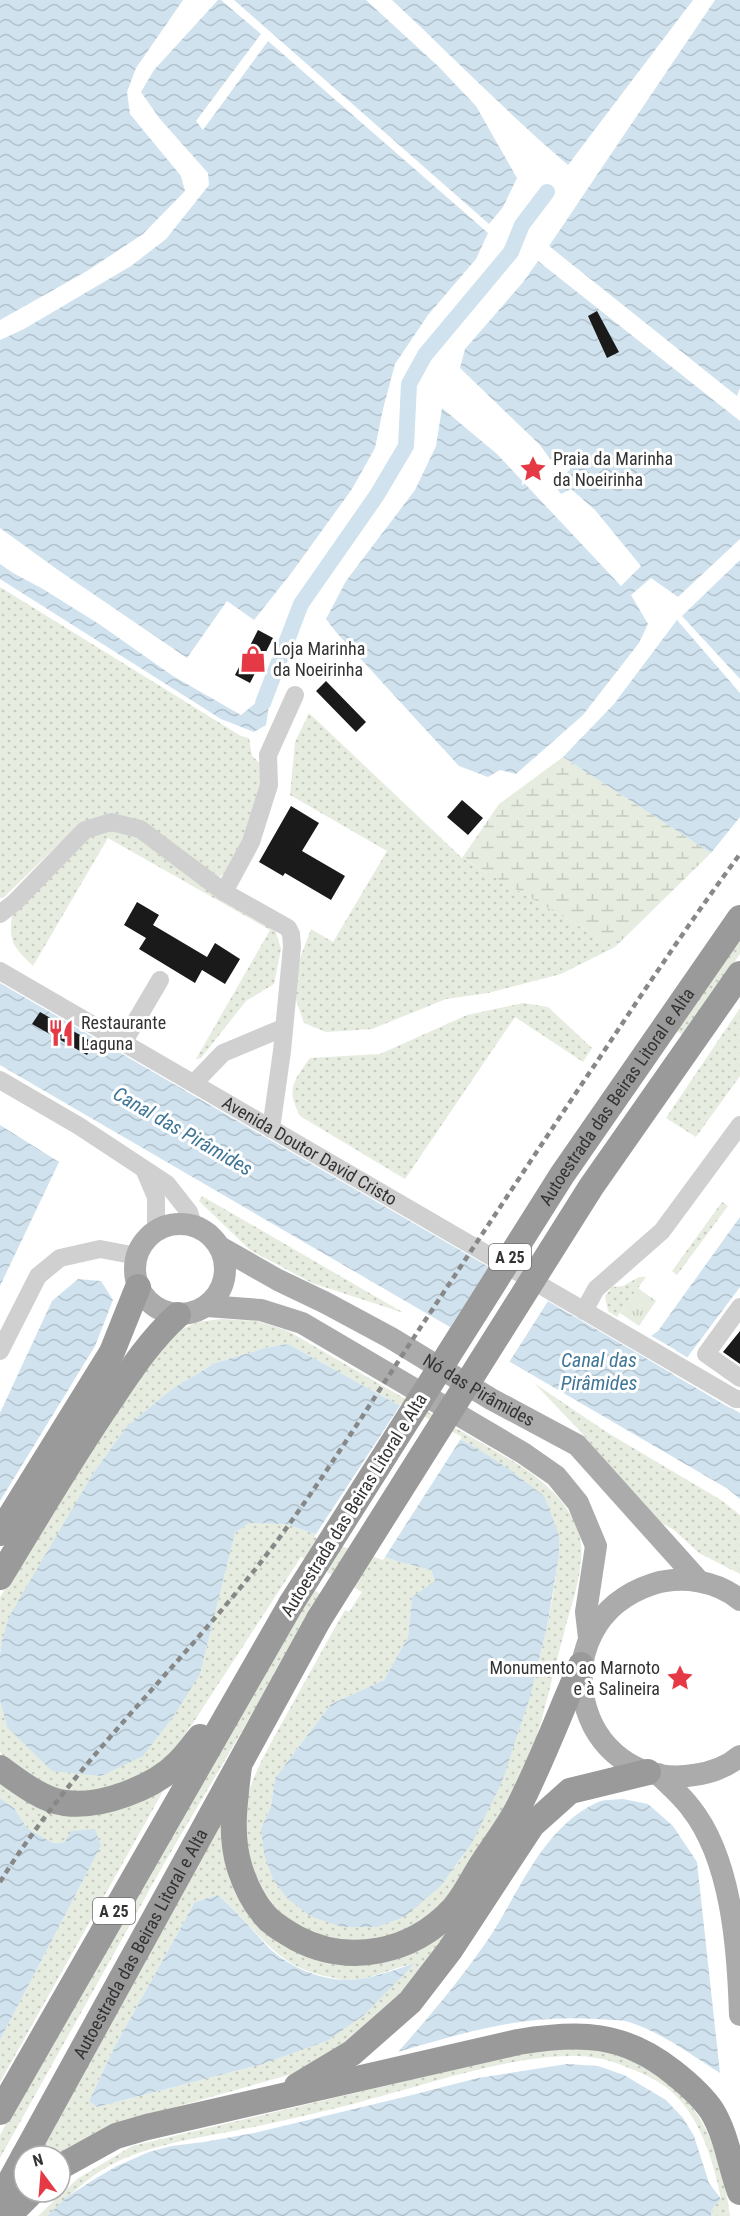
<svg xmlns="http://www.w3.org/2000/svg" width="740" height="2216" font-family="'Roboto Condensed',sans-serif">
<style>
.grass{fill:url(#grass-dots);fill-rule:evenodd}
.wetland{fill:url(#wetland-marsh)}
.park{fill:url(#park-tufts)}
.water{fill:url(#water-waves)}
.pier{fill:#fff}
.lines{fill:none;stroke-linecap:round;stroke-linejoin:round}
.canal{stroke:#cfe2ee;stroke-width:16}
.building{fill:#1a1a1a}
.minor{stroke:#d0d0d0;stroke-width:18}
.major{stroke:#ababab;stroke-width:22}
.highway{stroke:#9a9a9a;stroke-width:26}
.rail{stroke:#888;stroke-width:4.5;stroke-dasharray:6 4.5;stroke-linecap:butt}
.highway-bridge{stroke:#9a9a9a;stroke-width:26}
.labels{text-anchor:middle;stroke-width:6;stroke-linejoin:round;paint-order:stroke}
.shield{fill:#fff;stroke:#707070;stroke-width:1.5}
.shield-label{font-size:16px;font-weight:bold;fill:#333}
.poi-label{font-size:18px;fill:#333;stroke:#fff;text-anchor:start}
.street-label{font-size:18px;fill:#333;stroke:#fff}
.water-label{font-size:20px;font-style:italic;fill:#3f7597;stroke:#fff}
</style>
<defs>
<pattern id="grass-dots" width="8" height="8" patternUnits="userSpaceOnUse" patternTransform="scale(1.5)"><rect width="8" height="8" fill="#e6ecdf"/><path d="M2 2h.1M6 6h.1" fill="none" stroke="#c6cbc0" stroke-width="1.8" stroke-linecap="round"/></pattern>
<pattern id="wetland-marsh" width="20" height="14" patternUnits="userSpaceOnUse" patternTransform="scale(1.5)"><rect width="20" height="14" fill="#e6ecdf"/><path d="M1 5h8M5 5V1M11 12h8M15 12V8" fill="none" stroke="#c6cbc0"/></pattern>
<pattern id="park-tufts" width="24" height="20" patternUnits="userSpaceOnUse" patternTransform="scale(1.5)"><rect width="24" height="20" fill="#e6ecdf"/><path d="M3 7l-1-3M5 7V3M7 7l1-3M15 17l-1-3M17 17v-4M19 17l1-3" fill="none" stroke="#c6cbc0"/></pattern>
<pattern id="water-waves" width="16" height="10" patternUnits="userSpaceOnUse" patternTransform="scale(1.5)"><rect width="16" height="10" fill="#cfe2ee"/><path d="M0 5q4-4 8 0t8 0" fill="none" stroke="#b2c2cd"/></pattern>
</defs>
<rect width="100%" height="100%" fill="#fff"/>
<path class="grass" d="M0,587L241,736L249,738L252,756L265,768L253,825L227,872L219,877L142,823L60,843L3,898H0Z
M309,713L462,858L615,947L561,974L488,993L446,999L372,1029L326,1032L304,1023L295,997L296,969L311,929L333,942L387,851L290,795L295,742Z
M103,830L123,831L142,838L275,929L281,949L274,984L246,1001L201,1058L196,1059L270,930L108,838L33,966C15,948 8,943 12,916L84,839Z
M740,938V954L684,1036L677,1031Z
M523,1003L548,1007L592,1048L583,1062L515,1017L405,1179L300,1116C286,1088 293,1082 310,1058L380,1054L467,1015Z
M740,1008V1076L696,1137L666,1118Z
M202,1196L404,1313L312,1283L250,1250L199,1201Z
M722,1202L728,1206L677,1275L672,1271Z
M639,1277H646L617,1317L608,1311L605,1296L612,1287L623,1286Z
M221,1319L258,1321L288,1331L516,1463C543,1480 573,1505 580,1538C586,1566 571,1606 564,1633C553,1672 545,1713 532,1751C517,1791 494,1828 470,1863C456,1884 443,1906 422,1921C392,1943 348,1947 315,1933C308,1930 299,1927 292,1923C262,1901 241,1852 244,1815C248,1778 271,1744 288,1712C307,1678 326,1643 345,1610L349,1612L362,1592L301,1557L191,1726L171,1753L145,1774L119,1786L89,1793L59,1791L13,1767L0,1752V1700L7,1727L200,1674L235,1533L249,1523L285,1524L400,1562L431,1570L435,1581L412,1597L408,1637L384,1680L331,1704L275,1778L271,1806L261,1829L441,1886C451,1872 464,1857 472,1841C503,1785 523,1723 539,1661C549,1620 558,1577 559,1535L478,1449L288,1344L265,1348L215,1363L172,1389L127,1426L94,1472L2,1640L0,1654V1597L90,1449L159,1352L178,1331L198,1322Z
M534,1383L608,1433L721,1500L740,1515V1574L699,1553L674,1530L658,1521L619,1478L581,1432Z
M314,1590L322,1595L165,1862L0,2158V2135C101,1951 206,1770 314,1590Z
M0,1779L39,1802L166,1786L0,2082V2040L101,1846L65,1842L53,1843L27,1828L14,1808L0,1798Z
M221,1819L223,1830L297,1948L443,1933L444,1936H447L414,1983L352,2042L292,2074L133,2119L60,2156H31ZM218,1895C258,1928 273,1967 330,1977C336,1978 342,1980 348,1980C371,1980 393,1967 414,1964L327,2041L263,2064L97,2107L89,2101L115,2046L195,1902Z
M584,2048C602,2052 620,2055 637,2063C700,2091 722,2152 730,2216H711L712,2209L721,2199C714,2163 701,2119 673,2093C657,2078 633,2069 613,2062C553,2041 439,2081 378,2097C343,2107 308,2115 272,2123C222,2135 171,2139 123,2159C94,2171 70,2195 47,2216H38L77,2179L132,2146L514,2055L552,2049Z"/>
<path class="wetland" d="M563,757L711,853L615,947L462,858L499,804Z"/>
<path class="park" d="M638,1288L656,1301L639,1326L620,1313Z"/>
<path class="water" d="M0,0H183L136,68L127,92L130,114L181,176L185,191L143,234L87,271L0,320Z
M218,0H221L261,34L196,121L203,130L268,41L488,233L476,259L428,315L395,364L383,409L375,448L352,489L292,572L254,620L227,601L187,658L58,570L0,528V340L24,329L131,266L166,239L209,185L208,173L160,119L141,92L154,70Z
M234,0H366L438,66L476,106L517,178L503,207L489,224Z
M392,0H693L568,165C507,113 451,55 392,0Z
M715,0H740V388L737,396L549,246Z
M538,261L740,421V539L678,597L651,578L631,595L648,624L639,643L583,715L516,774L500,770L488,777L459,766L336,632L326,619L346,581L415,490L436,446L442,408L497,454L621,586L641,566L595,510L571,489L561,494L552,482L561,479L571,468L563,457L550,459L540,445L460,368L465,349L524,281Z
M740,560V679L682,616Z
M0,564L13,573L43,589L99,624L173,676L241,715L257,702L269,705L266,725L254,732L221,719L0,579Z
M677,620L740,693V817L711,853L563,757L614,704Z
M0,983L663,1368L676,1350L651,1336L658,1331L740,1217V1287L674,1375L740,1413V1499L728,1489L0,1065Z
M0,1125L59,1162L0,1286Z
M78,1279L101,1281L113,1300L95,1346L0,1501V1413L52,1301Z
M288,1344L478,1449L506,1467L544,1496L559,1535V1555L547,1627L530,1697L502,1782L472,1843L441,1886L404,1917L377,1927H342L310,1916L287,1898L273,1879L264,1854L261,1829L271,1806L275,1778L331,1704L384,1680L408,1637L412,1597L435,1581L431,1570L400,1562L285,1524L249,1523L235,1533L200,1674L173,1717L143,1756L101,1776L52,1771L7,1727L0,1700V1654L2,1640L10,1615L94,1472L127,1426L172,1389L215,1363L265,1348Z
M0,1798L14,1808L27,1828L53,1843L65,1842L71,1831L95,1829L101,1846L0,2040Z
M623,1799L648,1804L673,1826L697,1862L720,2073C691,2055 664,2034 632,2023C622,2019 607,2020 596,2019C524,2014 466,2032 398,2052C430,2016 460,1980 487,1941C519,1894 541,1829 596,1803C603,1799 615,1800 623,1799Z
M218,1895C237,1911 252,1930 269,1948C289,1967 320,1980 349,1980C372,1979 394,1970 415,1963L364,2015L327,2041L263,2064L97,2107L89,2101L115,2046L195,1902Z
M567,2064L598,2066L624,2075L666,2100L683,2118L694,2136L709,2183L721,2199L712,2209L711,2216H47L67,2197L93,2180L117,2166L149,2152L171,2146L204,2142L254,2133L404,2097L478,2078Z"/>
<path class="pier" d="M491,1264L550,1298L508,1364L449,1329Z
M648,1334L690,1359L679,1374L732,1406L730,1408L614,1339L616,1337L672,1351L649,1338Z
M401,1404L462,1437L383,1560L314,1537Z"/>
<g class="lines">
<path class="canal" d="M263,703L301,604L377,495L406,446L409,384L425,355L511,252L522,225L547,192"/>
</g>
<path class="building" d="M597,311L619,352L607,358L588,316Z
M258,630L273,638L250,683L235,675Z
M326,681L366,722L356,732L316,691Z
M462,800L483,818L468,835L447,817Z
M291,806L319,823L302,851L345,876L331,900L285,873L283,876L259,862Z
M137,902L159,915L153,925L207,957L215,943L240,959L225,984L202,970L195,983L139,949L146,938L124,925Z
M40,1012L94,1043L87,1055L32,1024Z
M740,1331V1364L723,1352Z"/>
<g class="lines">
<g class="minor">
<path d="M224,892L251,842L269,785L268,755L295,695"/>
<path d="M0,914L15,902L85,830L111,822L140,829L224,892L288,928L291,934L292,946L282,1051L271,1129"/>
<path id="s1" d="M0,971L736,1399H740"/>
<path d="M123,1043L160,980"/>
<path d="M0,1080L79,1126L167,1184L189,1212L193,1225"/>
<path d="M194,1083L223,1053L283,1028"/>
<path d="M144,1169L156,1197V1231"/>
<path d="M740,1307L706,1354L740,1378"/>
<path d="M584,1311L596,1289L662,1231L740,1125"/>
<path d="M0,1351L38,1276L60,1258L100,1249L137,1256"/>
</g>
<g class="major">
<circle cx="180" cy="1269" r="45"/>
<path id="s2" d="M220,1247L278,1280L326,1303L391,1338L491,1399L577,1445L699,1581"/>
<path d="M207,1306L261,1310L302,1323L523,1453L556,1476L578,1503L596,1546L586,1612L589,1638"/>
<path d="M740,1600C717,1581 682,1575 653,1584C534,1623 575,1793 694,1775C710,1773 727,1767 740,1756"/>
<path d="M658,1774C668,1784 681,1795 690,1807C732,1859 738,1950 740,2015"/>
</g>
<g class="highway">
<path d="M0,1533L112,1352L138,1287"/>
<path d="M0,1577C36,1518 71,1458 110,1401C130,1371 151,1339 178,1315"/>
<path d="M239,1766C235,1800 229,1835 240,1869C245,1884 253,1901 263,1913C271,1924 284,1931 296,1938C349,1966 412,1953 453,1909C464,1897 473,1878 482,1864C494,1845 509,1826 519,1806C542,1761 560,1712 581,1665"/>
<path d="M0,1768C18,1781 42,1800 65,1803C100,1808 154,1788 179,1762C187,1754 193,1745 200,1737"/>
<path d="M297,2086L352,2053L410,2002L450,1950L532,1825L570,1791L648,1772"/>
<path d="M0,2112L291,1604"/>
<path id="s3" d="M24,2156L319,1619"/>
<path d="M60,2167L116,2136L147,2127L518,2042C579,2032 623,2032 673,2072C687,2083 702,2096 712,2111C727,2136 730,2165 740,2192"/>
<path d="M0,2200L24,2156"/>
<path d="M8,2216L32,2192"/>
</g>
<path class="rail" d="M0,1882C78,1757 189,1659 277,1541C322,1480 363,1415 405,1351C467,1257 529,1163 592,1069C640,997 688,924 740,854"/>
<g class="highway-bridge">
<path id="s4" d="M291,1604L562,1175L740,918"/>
<path d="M319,1619L591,1187L740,974"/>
</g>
</g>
<defs>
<symbol id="sight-bare" viewBox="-9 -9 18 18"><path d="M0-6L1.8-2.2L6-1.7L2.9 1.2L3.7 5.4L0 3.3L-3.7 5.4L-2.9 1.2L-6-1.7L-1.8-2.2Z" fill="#e63946" stroke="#fff" stroke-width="2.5" paint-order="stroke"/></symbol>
<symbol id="shop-bare" viewBox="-9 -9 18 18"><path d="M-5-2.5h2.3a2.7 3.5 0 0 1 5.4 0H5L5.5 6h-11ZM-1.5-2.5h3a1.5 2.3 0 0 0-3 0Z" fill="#e63946" stroke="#fff" stroke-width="2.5" paint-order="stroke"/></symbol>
<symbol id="restaurant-bare" viewBox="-9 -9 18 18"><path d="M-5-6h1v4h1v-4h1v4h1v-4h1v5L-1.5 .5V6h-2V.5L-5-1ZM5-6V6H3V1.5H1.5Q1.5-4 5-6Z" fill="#e63946" stroke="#fff" stroke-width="2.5" paint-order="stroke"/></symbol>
</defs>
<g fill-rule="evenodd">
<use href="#sight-bare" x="514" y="450" width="38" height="38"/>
<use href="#shop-bare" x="234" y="640" width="38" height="38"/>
<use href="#restaurant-bare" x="42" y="1014" width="38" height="38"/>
<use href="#sight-bare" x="661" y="1659" width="38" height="38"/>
</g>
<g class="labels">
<g class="shield">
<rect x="489" y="1244" width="42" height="26" rx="4.5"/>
<rect x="93" y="1898" width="42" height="26" rx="4.5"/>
</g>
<g class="shield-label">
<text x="510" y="1263">A 25</text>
<text x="114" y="1917">A 25</text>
</g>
<g class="poi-label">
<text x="553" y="465">Praia da Marinha<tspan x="553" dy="21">da Noeirinha</tspan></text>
<text x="273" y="655">Loja Marinha<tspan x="273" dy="21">da Noeirinha</tspan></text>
<text x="81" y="1029">Restaurante<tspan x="81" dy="21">Laguna</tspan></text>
<text x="660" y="1674" text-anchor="end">Monumento ao Marnoto<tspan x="660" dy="21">e à Salineira</tspan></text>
</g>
<g class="street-label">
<text dy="6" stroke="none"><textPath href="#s4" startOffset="603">Autoestrada das Beiras Litoral e Alta</textPath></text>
<text dy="6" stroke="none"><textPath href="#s1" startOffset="358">Avenida Doutor David Cristo</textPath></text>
<text dy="6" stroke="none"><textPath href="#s2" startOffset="296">Nó das Pirâmides</textPath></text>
<text transform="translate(354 1505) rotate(-58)" y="6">Autoestrada das Beiras Litoral e Alta</text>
<text dy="6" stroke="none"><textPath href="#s3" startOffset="242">Autoestrada das Beiras Litoral e Alta</textPath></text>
</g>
<g class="water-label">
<text transform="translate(183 1131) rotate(30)" y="7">Canal das Pirâmides</text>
<text x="599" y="1367">Canal das<tspan x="599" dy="23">Pirâmides</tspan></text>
</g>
</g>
<g transform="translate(42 2174) rotate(344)"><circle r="28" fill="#ffffff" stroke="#adadad" stroke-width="1.5"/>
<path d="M0-4.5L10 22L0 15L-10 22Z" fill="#e63946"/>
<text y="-9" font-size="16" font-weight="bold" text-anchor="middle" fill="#333333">N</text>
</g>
</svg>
